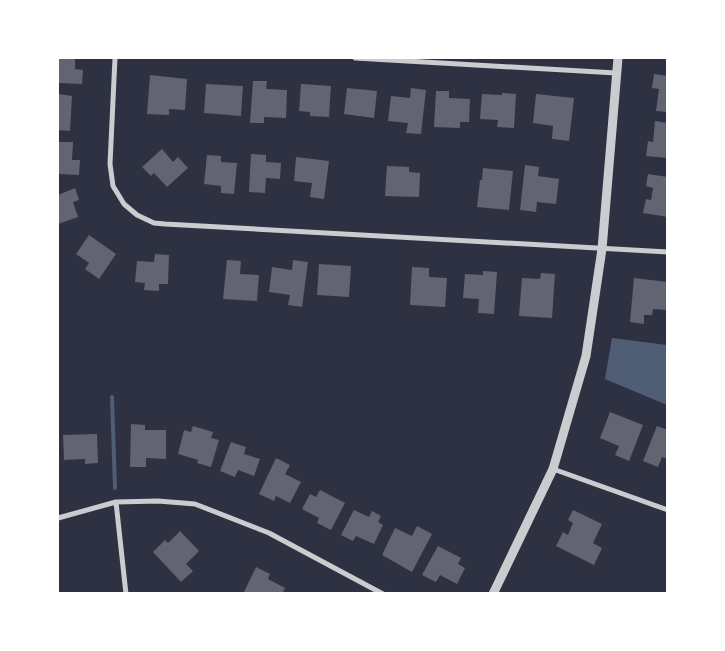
<svg xmlns="http://www.w3.org/2000/svg" width="725" height="651" font-family="Merriweather,serif">
<style>
.water{fill:#4f5d75}
.lines{fill:none;stroke-linecap:round;stroke-linejoin:round}
.stream{stroke:#4f5d75;stroke-width:4}
.building{fill:#626471}
.minor{stroke:#caccd0;stroke-width:5}
.tertiary{stroke:#caccd0;stroke-width:9}
</style>
<rect width="100%" height="100%" fill="#2d3142"/>
<path class="water" d="M612,338L667,345V405L605,379Z"/>
<g class="lines">
<path class="stream" d="M112,397L115,488"/>
</g>
<path class="building" d="M58,58H75V69L83,70L82,84L58,83Z
M654,74L668,76V112L656,111L659,89L652,88Z
M150,75L187,79L185,110L169,109V115L147,114Z
M253,81H267L266,89L287,90L286,118L264,117V123H250Z
M206,84L243,86L241,116L204,113Z
M301,84L331,86L329,117L310,116V112L299,111Z
M347,88L377,91L374,118L344,114Z
M411,88L426,90L421,134L406,133L408,123L388,121L391,96L410,98Z
M436,91H449V98L470,99L469,122H460V128L434,127Z
M502,93L516,94L514,128L497,127L498,120L480,119L482,94L502,95Z
M58,94L72,96L70,131L58,130Z
M536,94L574,98L569,141L552,139L553,126L533,123Z
M655,121L668,123V158L646,156L648,141L653,142Z
M58,142H73L72,160H80L79,175L58,174Z
M162,149L173,162L178,157L188,168L167,187L154,173L151,176L142,167Z
M251,154L266,155V162L281,163L280,179L266,178L265,193L249,192Z
M207,155L221,156V162L237,163L234,194L221,193V186L204,184Z
M296,157L329,161L324,199L310,197L312,183L294,181Z
M525,165L539,167L538,176L559,179L556,204L537,202L536,212L520,210Z
M387,166L409,167V172L420,173L419,197L385,196Z
M483,168L513,171L509,210L477,207L480,180H482Z
M648,174L668,177V217L643,213L646,199L651,200L653,188L646,186Z
M75,188L79,200L73,202L78,217L58,224V195Z
M89,235L116,254L99,279L85,269L89,263L76,254Z
M155,254L169,255L168,284H159V291L144,290L145,283L135,282L137,261L154,262Z
M227,260L241,261L240,274L259,275L257,301L223,299Z
M293,260L308,262L302,307L288,305L290,295L269,292L272,267L292,270Z
M319,264L351,266L349,297L317,295Z
M412,267L429,268V277L447,278L445,307L410,305Z
M483,271L497,272L494,314L478,313L479,299L463,298L465,274L483,275Z
M541,273L555,274L552,318L519,316L522,278L540,279Z
M634,278L668,282L667,310L653,309L652,315H644V324L630,322Z
M610,412L643,425L629,461L615,455L619,446L600,438Z
M131,424L145,425V430H166V459L146,458V467H130Z
M193,426L213,432L211,438L219,440L211,467L197,463L198,460L178,454L184,430L191,432Z
M657,426L668,430V459L662,457L658,467L643,461Z
M97,434L98,463L85,464V459L64,460L63,435Z
M231,442L246,447L244,454L260,459L254,476L238,470L235,477L220,471Z
M276,458L290,465L285,474L301,482L290,503L276,496L274,501L259,494Z
M320,490L345,503L331,530L317,523L319,518L302,509L310,494L316,497Z
M354,510L369,517L372,511L381,516L378,522L383,525L374,544L356,536L353,541L341,535Z
M573,510L602,524L593,543L602,548L594,565L556,546L563,532L568,535L573,523L568,520Z
M417,526L432,534L412,572L382,555L395,528L412,536Z
M180,531L199,551L186,564L193,571L181,582L153,552L165,540L168,543Z
M438,546L461,558L458,564L465,568L457,584L440,575L436,582L422,575Z
M256,567L270,574L268,579L285,588L282,594H243Z"/>
<g class="lines">
<path class="minor" d="M115,58L110,164L113,186L124,204L137,215L154,223L165,224L668,252
M355,58L616,73
M553,469L668,510
M116,502L126,594
M58,518L116,502L158,501L195,504L269,533L383,594"/>
<path class="tertiary" d="M493,594L553,469L586,356L602,249L618,58"/>
</g>
<rect width="725" height="651" fill="none" stroke="#ffffff" stroke-width="118"/>
</svg>
